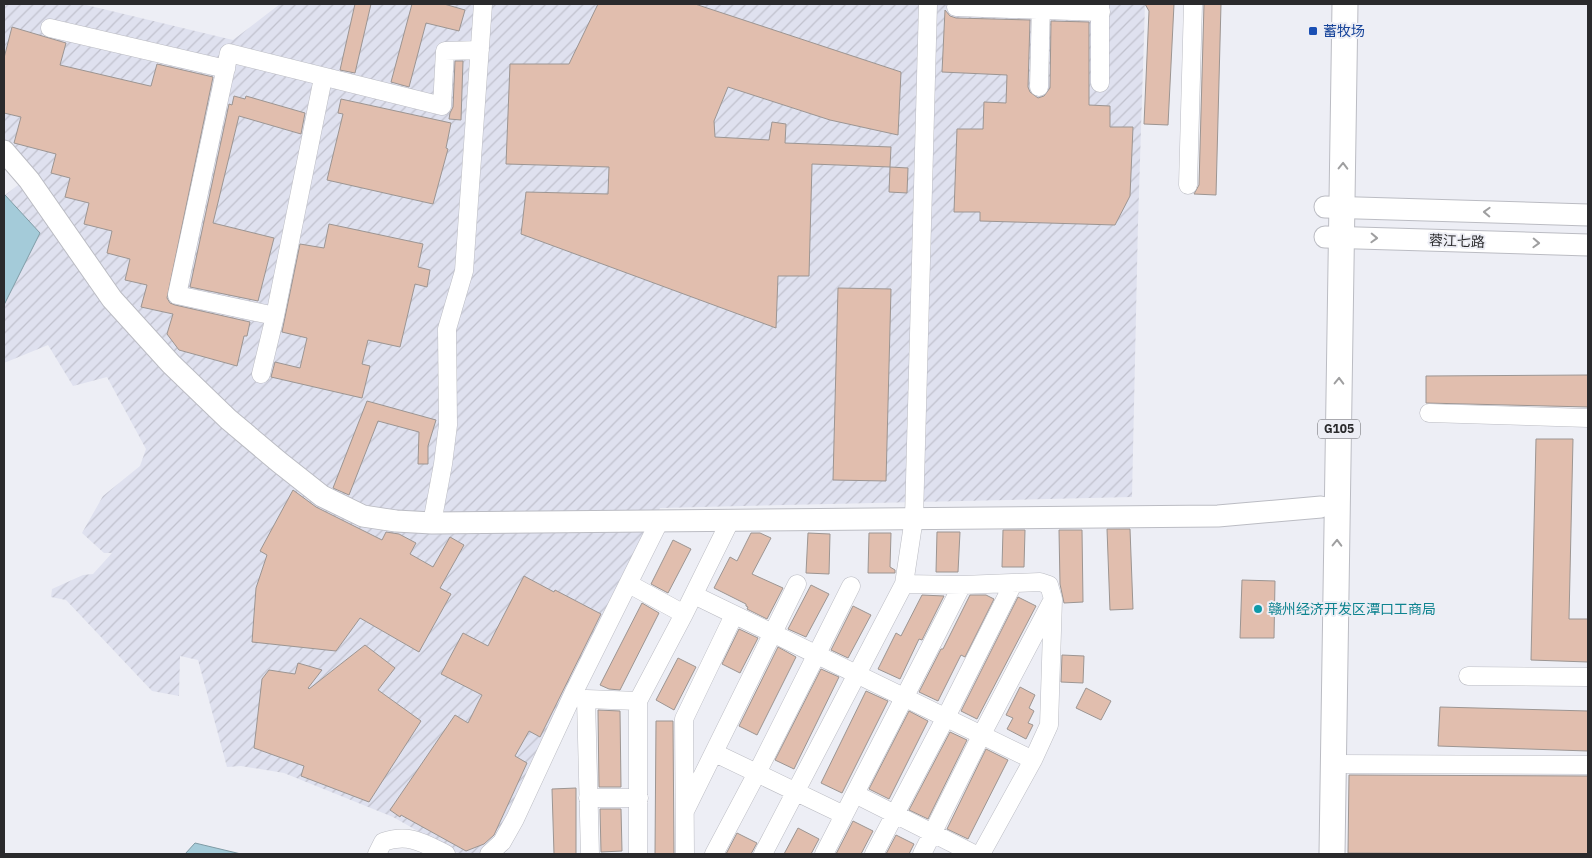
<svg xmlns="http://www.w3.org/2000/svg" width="1592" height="858" font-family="'IBM Plex Sans','Noto Sans SC',sans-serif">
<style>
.industrial{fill:url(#industrial-furrows)}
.water{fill:#a4cbd9;stroke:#7f9ba5}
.building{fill:#e1beae;stroke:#9c9592}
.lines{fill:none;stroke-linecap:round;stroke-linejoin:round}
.minor-casing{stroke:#bbbcc3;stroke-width:19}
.major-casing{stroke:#bbbcc3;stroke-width:23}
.highway-casing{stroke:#bbbcc3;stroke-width:27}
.minor{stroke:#fff;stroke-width:18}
.major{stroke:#fff;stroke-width:21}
.highway{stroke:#fff;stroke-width:25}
.oneway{stroke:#9f9fa0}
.transit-dot{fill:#1a4fb4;stroke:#edeef5;stroke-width:2}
.culture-dot{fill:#0f9aa8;stroke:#edeef5;stroke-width:2}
.labels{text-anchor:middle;stroke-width:4;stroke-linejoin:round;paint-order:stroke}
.shield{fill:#edeef5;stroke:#646568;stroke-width:1}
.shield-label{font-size:12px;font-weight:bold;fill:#2a2a2c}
.transit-label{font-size:14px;fill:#164399;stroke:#edeef5;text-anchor:start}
.street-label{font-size:14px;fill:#2a2a2c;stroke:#edeef5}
.culture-label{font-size:14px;fill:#0d838f;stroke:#edeef5;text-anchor:start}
</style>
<defs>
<pattern id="industrial-furrows" width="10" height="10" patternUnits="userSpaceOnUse" patternTransform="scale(1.25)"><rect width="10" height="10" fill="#dfe1ef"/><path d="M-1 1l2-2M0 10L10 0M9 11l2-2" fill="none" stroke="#c0c1cd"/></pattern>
</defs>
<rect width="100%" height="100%" fill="#edeef5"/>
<path class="industrial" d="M4,4H82L233,40L280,4H1145L1138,223L1132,497L660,508L497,840L480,854H464L455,852L393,817L284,773L241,766L227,767L198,660L180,656L179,696L152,691L66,600L51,597L52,589L83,575L93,574L112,553H104L82,533L103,496L140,466L146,449L107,377L73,386L48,345L4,363V305L40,233L5,195L22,182L4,162Z"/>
<path class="water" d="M5,195L40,233L4,305V196Z
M195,843L241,854H185Z"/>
<path class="building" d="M355,4H371L355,73L340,70Z
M412,4H444L465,10L459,31L426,23L409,87L391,82Z
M598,4H695L901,72L898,135L830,120L728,87L714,121L715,137L769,140L772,122L786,124L785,143L891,147L890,167L812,164L809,276H778L776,328L521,234L526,192L608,194L609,167L506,164L510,64H569Z
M1145,4H1174L1168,125L1144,124L1149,11Z
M1204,4H1221L1216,195L1194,194L1199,185Z
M945,10L950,16L956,18L1030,20L1028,87L1030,92L1038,98L1044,96L1050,88L1051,21L1089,22V105L1110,106V127H1133L1130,196L1115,225L980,221V212H954L957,129H983L984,102L1006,103L1007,75L942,72Z
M12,27L66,43L60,65L150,86H151L157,64L213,77L167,298L170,303L175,305L250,322L247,336H244L237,366L179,350L167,334L173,314L141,307L147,285L125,280L130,259L107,253L112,231L84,224L89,203L65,197L70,178L51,173L56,154L14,143L21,117L4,113V58Z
M455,61H463L461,120L449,119L450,113L453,107Z
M234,96L245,99L246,96L305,113L301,134L239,116L213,223L274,238L258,301L190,287L229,104L232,105Z
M341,99L451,123L446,148L448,149L433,204L327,180L343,114L338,113Z
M890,167L908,168L907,193L889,192Z
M329,224L423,244L418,267L430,270L427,287L415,284L400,347L368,340L362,364L370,366L362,398L271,377L275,362L300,368L307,338L282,332L300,244L324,248Z
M838,288L891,289L886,481L833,480Z
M1588,375V407L1426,403V376Z
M367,401L436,420L428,446V464H418L419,432L378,421L349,495L333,488Z
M1536,439H1573L1569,619H1588V662L1531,660Z
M293,490L316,507L382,540L386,532L399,534L416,543L410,554L433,567L450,537L464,545L440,588L451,594L419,652L360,618L336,651L252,642L256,588L267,555L260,551Z
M1107,529H1130L1133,609L1110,610Z
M1003,530H1025L1024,567H1002Z
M1059,530H1082L1083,602L1064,603L1060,584Z
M937,532H960L958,572H936Z
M751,533H760L771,538L752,574L783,588L767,619L747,609L748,607L746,606V604L714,588L730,557L737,561Z
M808,533L830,534L829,574L806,573Z
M869,533H891L890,567L895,570V573H868Z
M673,540L691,549L668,593L651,584Z
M524,576L554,592L555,590L601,614L540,737L529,731L515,756L527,763L494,835L484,844L466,851L401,815L400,817L390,810L455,715L468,723L482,695L441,674L463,633L488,646Z
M1242,580L1275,581L1274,638H1240Z
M811,585L829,594L806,637L788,629Z
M922,595L944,596L922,640L919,639L900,679L878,669L896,633L901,636Z
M970,595H986L994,599L965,657L961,655L938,701L919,692L941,649H943Z
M1018,597L1036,606L977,719L961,711Z
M642,603L659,613L620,690L609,689L600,685Z
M853,606L871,615L848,658L831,650Z
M739,629L758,638L740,673L722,664Z
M365,645L395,668L378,690L421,721L369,802L301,776L304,766L254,748L262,679L269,670L295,674L298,663L322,670L308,688L309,689Z
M778,647L796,657L757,735L739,726Z
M1062,655L1084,656L1083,683L1061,682Z
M678,658L696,667L674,710L656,700Z
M821,669L839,677L794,769L775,760Z
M1020,687L1035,695L1029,708L1034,711L1028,723L1033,725L1026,739L1007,729L1013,718L1006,715Z
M1086,688L1111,701L1101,720L1076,708Z
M866,691L888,701L842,793L821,783Z
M1440,707L1588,711V751L1438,746Z
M598,710L620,711L621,787H599Z
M909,711L928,721L889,799L869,789Z
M656,721H673L674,854H655Z
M950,732L967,740L928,819L909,810Z
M986,749L1008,760L968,839L947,829Z
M1349,775L1588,776V854L1348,853Z
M576,788V854H554L552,789Z
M600,809H621L622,851L601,852Z
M853,821L873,831L861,854H836Z
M798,828L819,839L811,854H784Z
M737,833L757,843L751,854H726Z
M896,835L914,844L909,854H886Z"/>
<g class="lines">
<defs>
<path id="minor" d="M956,7L1101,12
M50,28L226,69
M1100,83V4
M1039,87L1041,4
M1188,185L1193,4
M275,316L177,295L229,53L442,106L445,51L480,50
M261,374L275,316L323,78
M1429,413L1588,418
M432,523L443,464L448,425L447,329L464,271L483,4
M629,584L684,614
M904,584L962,585L1040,582L1049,585L1053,599L1049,725L1033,760L981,854
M694,595L1033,760
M1468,676L1588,677
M715,753L844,815
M1334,764L1588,765
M855,794L974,854
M588,798H639
M685,811L797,584
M377,854L383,842C409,833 423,843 446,854
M489,854L502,842L515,819L574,692L660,520
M590,854L586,699L638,701
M638,854V701L684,614L730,521
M685,854L684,719L734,615
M714,854L757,773L851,586
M763,854L904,584L914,518L928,4
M824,854L962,585
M874,854L946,717L1013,584
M922,854L982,734L1051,603"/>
<path id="major" d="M4,151L29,180L112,299L171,364L228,419L279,462L322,496L363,516L396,521L432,523L1218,516L1321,507
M1325,207L1588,215
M1325,237L1588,245"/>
<path id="highway" d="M1332,854L1345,4"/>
</defs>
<use href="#minor" class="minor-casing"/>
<use href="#major" class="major-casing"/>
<use href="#highway" class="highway-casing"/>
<use href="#minor" class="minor"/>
<use href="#major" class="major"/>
<use href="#highway" class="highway"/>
</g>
<defs><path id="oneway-chevron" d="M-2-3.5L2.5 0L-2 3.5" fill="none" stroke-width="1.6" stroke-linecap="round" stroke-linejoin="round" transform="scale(1.25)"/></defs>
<g class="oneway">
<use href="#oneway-chevron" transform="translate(1343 166) rotate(-89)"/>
<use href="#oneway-chevron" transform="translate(1487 212) rotate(-178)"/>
<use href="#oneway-chevron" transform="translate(1374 238) rotate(2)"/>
<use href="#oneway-chevron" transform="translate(1536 243) rotate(2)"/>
<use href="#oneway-chevron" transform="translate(1339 381) rotate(-89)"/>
<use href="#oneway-chevron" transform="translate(1337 543) rotate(-89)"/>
</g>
<rect class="transit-dot" x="1308" y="26" width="10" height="10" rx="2.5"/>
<circle class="culture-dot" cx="1258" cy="609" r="5"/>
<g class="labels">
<rect class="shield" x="1318" y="419.5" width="42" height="19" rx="4"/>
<g class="shield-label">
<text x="1339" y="433">G105</text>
</g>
<g class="transit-label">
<text x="1323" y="36">蓄牧场</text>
</g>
<g class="street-label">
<text transform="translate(1457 241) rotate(2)" y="5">蓉江七路</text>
</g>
<g class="culture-label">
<text x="1268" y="614">赣州经济开发区潭口工商局</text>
</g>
</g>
<rect width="1592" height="858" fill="none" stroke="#2a2a2c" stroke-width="10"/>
</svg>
